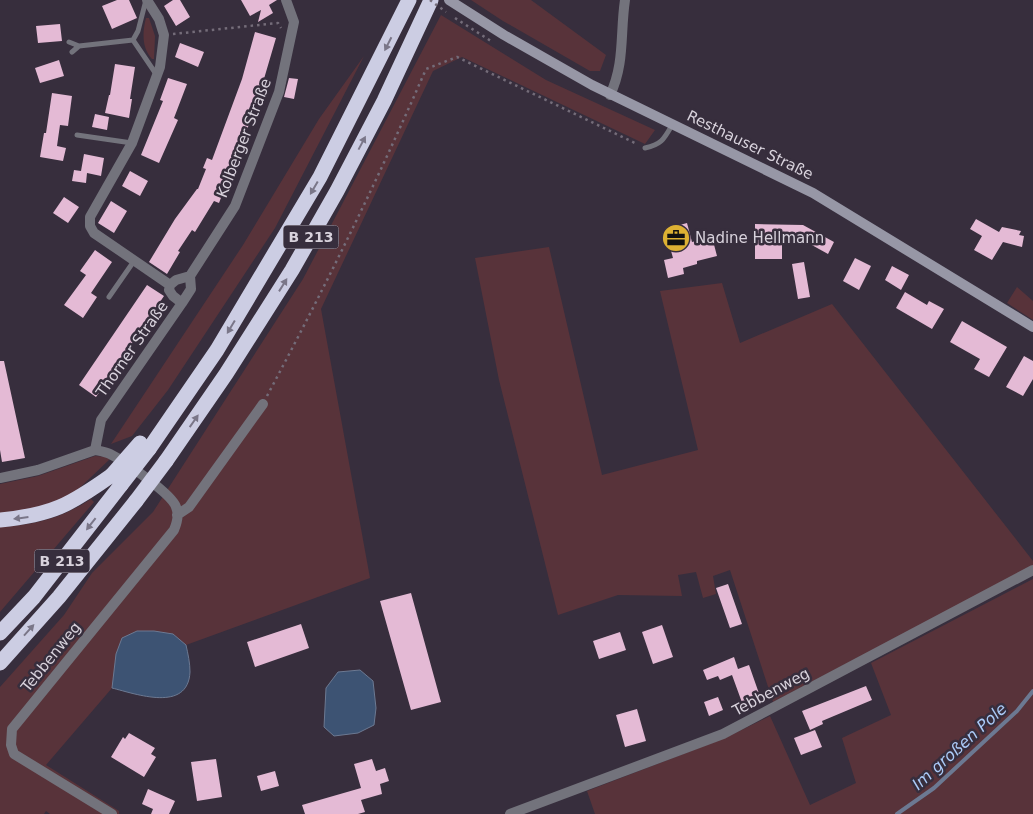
<svg xmlns="http://www.w3.org/2000/svg" width="1033" height="814" font-family="'DejaVu Sans',sans-serif">
<style>
.green{fill:#58333a}
.water{fill:#3d5373;stroke:#6c7992}
.lines{fill:none;stroke-linecap:round;stroke-linejoin:round}
.stream{stroke:#6c7992;stroke-width:4}
.building{fill:#e4bad5}
.path{stroke:#746c79;stroke-width:2.5;stroke-dasharray:2.5 4;stroke-linecap:butt}
.lane{stroke:#73737c;stroke-width:5}
.street{stroke:#73737c;stroke-width:10}
.secondary{stroke:#9797a6;stroke-width:10}
.highway{stroke:#cccde3;stroke-width:15}
.path-bridge{stroke:#746c79;stroke-width:2.5;stroke-dasharray:2.5 4;stroke-linecap:butt}
.highway-bridge{stroke:#cccde3;stroke-width:15}
.oneway{fill:#7a7688}
.labels{text-anchor:middle;stroke-width:5;stroke-linejoin:round;paint-order:stroke}
.shield{fill:#372e3d;stroke:#a8a1ac;stroke-width:1}
.shield-label{font-size:14px;font-weight:bold;fill:#d8d2dc}
.street-label{font-size:15px;fill:#d8d2dc;stroke:#372e3d}
.poi-label{font-size:15px;fill:#d8d2dc;stroke:#372e3d;text-anchor:start}
.water-label{font-size:16px;font-style:italic;fill:#abcaf7;stroke:#372e3d}
</style>
<rect width="100%" height="100%" fill="#372e3d"/>
<path class="green" d="M471,0H531L606,55L600,71H590L503,21Z
M441,15L546,80L655,130L645,144L462,57L433,71L321,309L370,578L186,645L173,634L116,654L112,688L46,765L119,811V814H50L46,811L44,814H0V687L64,615L92,573L153,512L303,279Z
M146,18H149L155,36L154,59H152C142,48 142,33 146,18Z
M364,56L275,228L168,390L132,436L111,444L243,245L319,119Z
M549,247L602,475L698,450L660,291L722,283L740,343L832,304L1033,561V566L773,702L730,570L713,576L716,594L703,598L696,572L678,575L682,596L618,595L558,615L499,380L475,258Z
M1017,287L1033,301V320L1007,303Z
M95,456L108,457L110,459L67,500L48,506L0,514V484L38,476Z
M91,499L94,502L0,612V527C35,525 62,518 91,499Z
M1033,579V814H595L587,791L725,738L770,716L810,805L856,783L842,738L891,715L871,663Z"/>
<path class="water" d="M137,631H154L173,634L186,645C188,654 190,663 190,672C188,713 136,694 112,688L116,654L122,638Z
M360,670L373,681L376,708L374,725L358,733L334,736L324,727L326,688L338,672Z"/>
<g class="lines">
<path class="stream" d="M897,814L934,788L1017,711L1033,691"/>
</g>
<path class="building" d="M117,0H129L137,18L112,29L102,6Z
M173,0H180L190,17L176,26L164,6Z
M241,0H277L269,5L273,13L258,22L261,10L250,16Z
M60,24L62,41L38,43L36,26Z
M255,32L276,38L256,106L219,203L214,201L195,232L192,230L178,251L180,252L167,274L149,262L175,219L197,189H198L206,169L203,168L207,158L212,160L242,79Z
M180,43L204,52L198,67L175,57Z
M59,60L64,76L40,83L35,68Z
M115,64L135,67L130,99H132L129,118L105,113L109,95H110Z
M168,78L187,84L174,118L178,120L159,163L141,155L163,101L160,100Z
M289,78L298,79L294,99L284,97Z
M52,93L72,96L68,126L60,125L57,146L66,148L63,161L40,157L44,133H46Z
M95,114L109,117L107,130L92,127Z
M84,154L104,158L101,176L87,173L86,183L72,181L74,170L81,171Z
M130,171L148,181L140,196L122,186Z
M64,197L79,207L68,223L53,213Z
M111,201L127,211L114,233L98,223Z
M976,219L999,232L1002,227L1021,231L1019,235L1024,236L1022,247L1003,242L992,260L974,250L982,236L970,229Z
M687,223L692,242L712,237L717,256L697,261V264L683,268L684,274L668,278L664,260L673,258L665,229Z
M755,224L803,225L834,242L828,254L801,239L782,240V259H755Z
M95,250L112,262L91,293L97,297L83,318L64,305L86,275L80,271Z
M855,258L871,266L859,290L843,281Z
M804,262L810,297L798,299L792,264Z
M892,266L909,275L901,290L885,280Z
M147,285L164,296L96,397L79,385Z
M905,292L927,305L929,301L944,309L932,329L896,308Z
M962,321L1007,347L989,377L974,369L980,359L950,342Z
M1024,356L1033,361V379L1023,396L1006,387Z
M0,361H4L25,458L2,462L0,450Z
M728,584L742,624L730,628L716,588Z
M411,593L441,702L411,710L380,601Z
M301,624L309,648L255,667L247,642Z
M662,625L673,657L653,664L642,632Z
M620,632L626,650L599,659L593,641Z
M734,657L738,669L749,665L762,702L744,708L732,675L720,680L718,676L707,680L703,670Z
M866,686L872,700L822,721L823,724L810,730L802,711Z
M718,697L723,710L709,716L704,702Z
M637,709L646,741L625,747L616,715Z
M815,730L822,747L801,755L794,738Z
M129,733L155,748L151,754L156,757L144,777L111,757L123,737L125,739Z
M216,759L222,797L197,801L191,762Z
M372,759L376,771L385,768L389,781L380,784L382,794L361,800L365,812L358,814H305L302,805L361,788L354,764Z
M275,771L279,786L261,791L257,776Z
M148,789L175,801L169,814H151L153,809L142,804Z"/>
<g class="lines">
<path class="path" d="M455,18L491,41
M173,34L278,23L281,28
M267,396C324,289 378,180 426,69L457,57L637,144"/>
<path class="lane" d="M133,40L138,31L146,0
M69,42L79,46
M72,52L79,46L133,40L156,74
M77,135L132,143
M645,148C662,144 664,139 672,125
M109,297L134,261"/>
<path class="street" d="M610,95C625,64 620,33 625,0
M170,285L176,280L190,276
M182,303L191,289L190,276L235,206L279,92L294,22L286,0
M95,450L101,420L182,303L173,296L169,290L170,285L94,233L90,226V217L132,143L160,67L164,35L159,19L147,0
M95,450C100,451 106,452 110,454C124,461 172,494 176,507C179,514 177,523 174,530L12,729L11,745L14,754L112,814
M0,478L38,470L95,450
M177,515L189,507L263,404
M510,814L723,734L1033,570"/>
<path class="secondary" d="M449,0L504,35L592,85L813,193L1033,327"/>
<path class="highway" d="M149,449L217,350L320,177L409,0
M166,461L226,374L292,270L337,191L384,101L431,0
M0,520C52,515 70,505 112,475
M0,633L34,597L121,485
M0,663L59,597L136,501"/>
<path class="path-bridge" d="M430,0L446,12"/>
<path class="highway-bridge" d="M112,475L140,443
M121,485L149,449
M136,501L166,461"/>
</g>
<defs><path id="oneway-solid" d="M-6-.8H1V-3.2L6.5 0L1 3.2V.8H-6Z" transform="scale(1.25)"/></defs>
<g class="oneway">
<use href="#oneway-solid" transform="translate(388 44) rotate(117)"/>
<use href="#oneway-solid" transform="translate(362 143) rotate(-62)"/>
<use href="#oneway-solid" transform="translate(314 188) rotate(120)"/>
<use href="#oneway-solid" transform="translate(283 285) rotate(-58)"/>
<use href="#oneway-solid" transform="translate(231 327) rotate(121)"/>
<use href="#oneway-solid" transform="translate(194 421) rotate(-55)"/>
<use href="#oneway-solid" transform="translate(21 518) rotate(173)"/>
<use href="#oneway-solid" transform="translate(91 524) rotate(128)"/>
<use href="#oneway-solid" transform="translate(29 630) rotate(-48)"/>
</g>
<defs>
<symbol id="office-disc" viewBox="-11 -11 22 22"><circle r="9.5" fill="#ddb133" stroke="#372e3d"/><path d="M-6-3h4V-5.5h4V-3h4V5H-6ZM-1-4.5V-3h2v-1.5ZM-6 0V1H6V0Z" fill="#111"/></symbol>
</defs>
<g fill-rule="evenodd">
<use href="#office-disc" x="660" y="222" width="32" height="32"/>
</g>
<g class="labels">
<g class="shield">
<rect x="283.5" y="225.5" width="55" height="23" rx="4"/>
<rect x="34.5" y="549.5" width="55" height="23" rx="4"/>
</g>
<g class="shield-label">
<text x="311" y="242">B 213</text>
<text x="62" y="566">B 213</text>
</g>
<g class="street-label">
<text transform="translate(244 138) rotate(-69)" y="5">Kolberger Straße</text>
<text transform="translate(750 145) rotate(26)" y="5">Resthauser Straße</text>
<text transform="translate(132 349) rotate(-55)" y="5">Thorner Straße</text>
<text transform="translate(51 657) rotate(-51)" y="5">Tebbenweg</text>
<text transform="translate(771 692) rotate(-28)" y="5">Tebbenweg</text>
</g>
<g class="poi-label">
<text x="695" y="243">Nadine Hellmann</text>
</g>
<g class="water-label">
<text transform="translate(959 746) rotate(-42)" y="6">Im großen Pole</text>
</g>
</g>
</svg>
